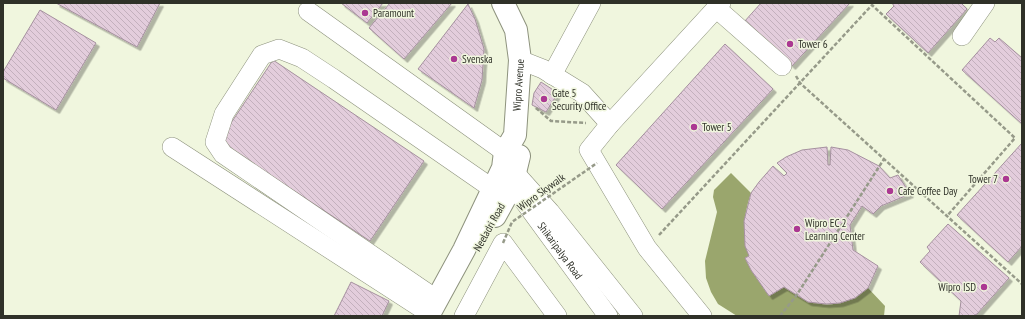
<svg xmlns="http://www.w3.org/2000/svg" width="1025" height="319" font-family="'PT Sans Narrow',sans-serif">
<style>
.water{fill:#9aa66d}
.building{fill:url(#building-back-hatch);stroke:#a5909f;filter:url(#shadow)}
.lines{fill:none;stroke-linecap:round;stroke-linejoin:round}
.minor-casing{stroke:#8d927d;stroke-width:20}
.major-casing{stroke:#8d927d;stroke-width:24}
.path{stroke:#969a89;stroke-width:2.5;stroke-dasharray:4 2;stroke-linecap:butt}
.minor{stroke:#fff;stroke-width:19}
.major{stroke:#fff;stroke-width:22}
.path-bridge{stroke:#969a89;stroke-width:2.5;stroke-dasharray:4 2;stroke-linecap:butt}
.poi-dot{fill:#ab3892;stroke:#f0f6de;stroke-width:1.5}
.labels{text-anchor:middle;stroke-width:3;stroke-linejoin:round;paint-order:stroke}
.poi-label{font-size:11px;fill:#2f3128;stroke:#f0f6de;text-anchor:start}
.street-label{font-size:11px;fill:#2f3128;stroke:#f0f6de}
</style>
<defs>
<pattern id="building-back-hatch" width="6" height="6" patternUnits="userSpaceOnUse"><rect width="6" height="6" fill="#e3cddc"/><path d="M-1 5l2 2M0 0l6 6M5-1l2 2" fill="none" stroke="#c3b0bd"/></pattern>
<filter id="shadow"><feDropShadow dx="3.5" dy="3.5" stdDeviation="0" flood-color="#0004"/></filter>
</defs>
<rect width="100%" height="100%" fill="#f0f6de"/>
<path class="water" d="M731,173L751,193C744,214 741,234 749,256L745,258L751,270L769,296L784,287C816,309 836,311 868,288L885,306L884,316H737L718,304L711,292L706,278L705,261L717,212L713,197L714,190Z"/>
<path class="building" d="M56,3H160L137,47Z
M341,3H383L367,23Z
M390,3H452L404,59L369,28Z
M761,3H850L792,66L744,22Z
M892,3H961L967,9L928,53L886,14L894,6Z
M468,4L475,19L484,49L482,80L474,108L418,69Z
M40,10L96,43L56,110L3,78V72Z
M990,38L995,42L999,38L1022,58V124L962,70Z
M725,44L773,89L662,209L616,165Z
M273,60L424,161L370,241L219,141Z
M541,82L558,93L546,112L532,105L534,93Z
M1022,143V246L1008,262L957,215Z
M827,147L828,165H830L831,147L848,150L879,166L890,178L898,175L910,194L881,206L873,214L862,206L850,225L853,250L878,266L868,288L855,298L840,303L826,304L808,302L784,287L769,296L751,270L745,258L749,256L745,246L744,221L751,193L759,182L773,166L784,176L787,173L777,163L786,157L802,150Z
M948,224L1009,278L977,314L973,316H959L961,301L920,262L930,251L927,247Z
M351,282L389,301L382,316H334Z"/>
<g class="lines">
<defs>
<g id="minor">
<path d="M716,8L782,66"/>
<path d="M308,11L505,152"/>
<path d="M962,36L985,3"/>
<path d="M520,60L543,69L582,93L610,124"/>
<path d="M552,75L591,3"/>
<path d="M172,147L429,313"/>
<path d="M505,164L515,173L550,212L633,316"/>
<path id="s1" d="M516,190L608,316"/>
<path d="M436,299L223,154L215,142L224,114L262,55L279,49L302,58L334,79L493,189"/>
<path d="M464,316L503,243L557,316"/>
<path d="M702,316L647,248L589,150L610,124L721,3"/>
</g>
<g id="major">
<path d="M495,216L512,185L519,156"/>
<path id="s2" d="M428,316L464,250L503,168L505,152L515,135L520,60L516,30L503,3"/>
</g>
</defs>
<use href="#minor" class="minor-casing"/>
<use href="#major" class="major-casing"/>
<path class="path" d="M796,76L800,83L1022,284
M536,108L551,121L586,123
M659,235L872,5L1015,138L947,216
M780,316L796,296L884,159"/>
<use href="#minor" class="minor"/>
<use href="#major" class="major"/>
<path class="path-bridge" d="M503,243L512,222L597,163"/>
</g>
<g class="poi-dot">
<circle cx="365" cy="13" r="4"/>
<circle cx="790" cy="44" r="4"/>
<circle cx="454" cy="59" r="4"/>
<circle cx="544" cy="99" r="4"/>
<circle cx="694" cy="127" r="4"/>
<circle cx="1006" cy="179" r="4"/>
<circle cx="890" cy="191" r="4"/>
<circle cx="797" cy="229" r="4"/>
<circle cx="984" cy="287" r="4"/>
</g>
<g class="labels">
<g class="poi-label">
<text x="373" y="17">Paramount</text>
<text x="798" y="48">Tower 6</text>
<text x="462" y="63">Svenska</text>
<text x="552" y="97">Gate 5<tspan x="552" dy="13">Security Office</tspan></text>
<text x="702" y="131">Tower 5</text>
<text x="998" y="183" text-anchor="end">Tower 7</text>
<text x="898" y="195">Cafe Coffee Day</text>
<text x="805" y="227">Wipro EC 2<tspan x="805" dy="13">Learning Center</tspan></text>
<text x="976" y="291" text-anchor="end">Wipro ISD</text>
</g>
<g class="street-label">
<text dy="4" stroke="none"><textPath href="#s2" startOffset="252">Wipro Avenue</textPath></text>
<text transform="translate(541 192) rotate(-36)" y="4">Wipro Skywalk</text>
<text transform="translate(489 227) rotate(-61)" y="4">Neeladri Road</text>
<text dy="4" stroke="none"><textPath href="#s1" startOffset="75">Shikaripalya Road</textPath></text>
</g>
</g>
<rect width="1025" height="319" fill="none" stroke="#2f3128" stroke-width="8"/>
</svg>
